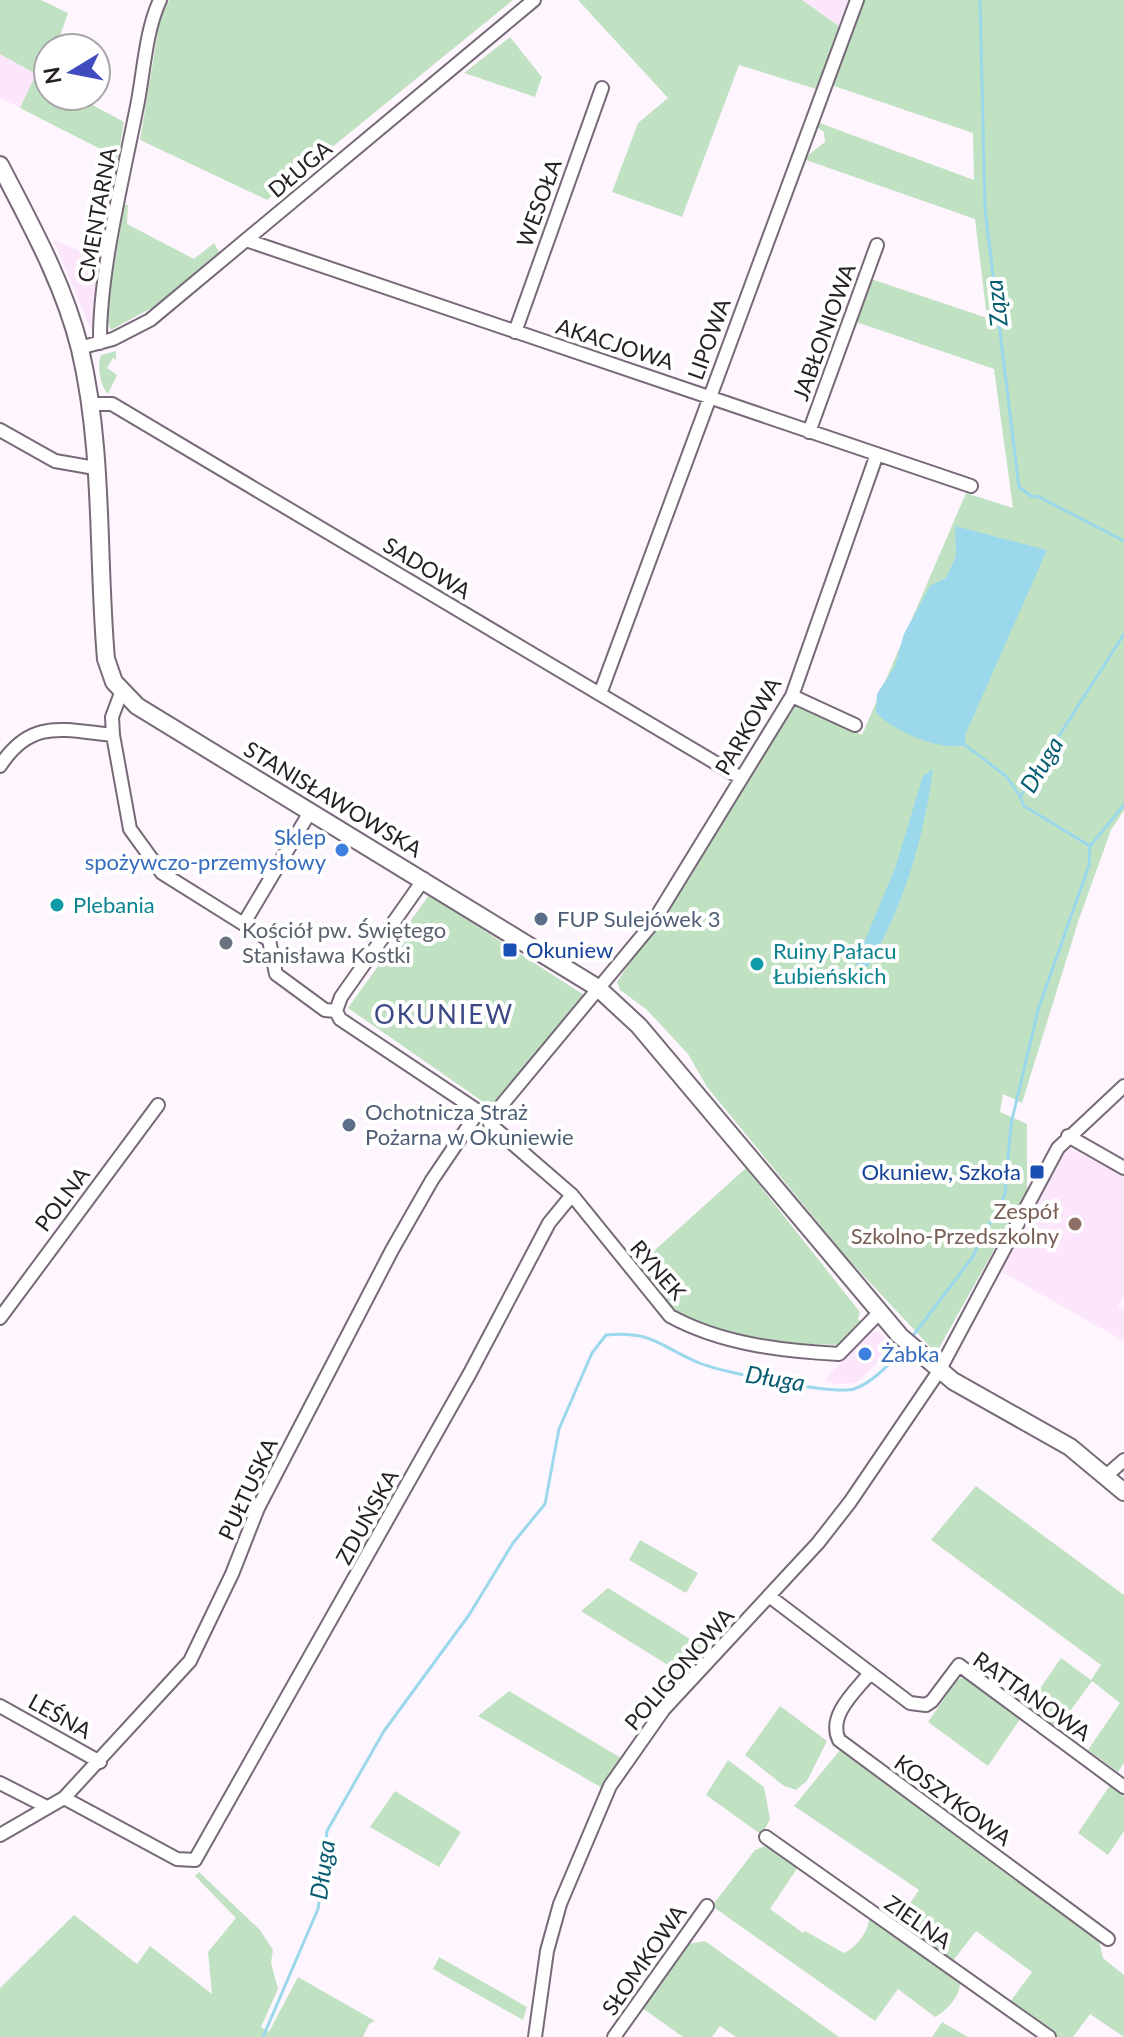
<svg xmlns="http://www.w3.org/2000/svg" width="1124" height="2037" font-family="Lato,sans-serif">
<style>
.built{fill:#fbe6fc}
.green{fill:#c1e2c2}
.water{fill:#9bd8eb}
.lines{fill:none;stroke-linecap:round;stroke-linejoin:round}
.stream{stroke:#9bd8eb;stroke-width:3}
.minor-casing{stroke:#776a78;stroke-width:16}
.major-casing{stroke:#776a78;stroke-width:20}
.minor{stroke:#fff;stroke-width:12}
.major{stroke:#fff;stroke-width:16}
.shop-dot{fill:#3f7fe0;stroke:#fff;stroke-width:3}
.culture-dot{fill:#0f9aa8;stroke:#fff;stroke-width:3}
.service-dot{fill:#5c6f8a;stroke:#fff;stroke-width:3}
.worship-dot{fill:#6b7280;stroke:#fff;stroke-width:3}
.transit-dot{fill:#1a4fb4;stroke:#fff;stroke-width:3}
.education-dot{fill:#8d6e63;stroke:#fff;stroke-width:3}
.labels{text-anchor:middle;stroke-width:8;stroke-linejoin:round;paint-order:stroke}
.street-label{font-size:22px;fill:#272127;stroke:#fff}
.shop-label{font-size:22px;fill:#366cbe;stroke:#fff;text-anchor:end}
.culture-label{font-size:22px;fill:#0d838f;stroke:#fff;text-anchor:start}
.service-label{font-size:22px;fill:#4e5e75;stroke:#fff;text-anchor:start}
.worship-label{font-size:22px;fill:#5b616d;stroke:#fff;text-anchor:start}
.transit-label{font-size:22px;fill:#164399;stroke:#fff;text-anchor:start}
.education-label{font-size:22px;fill:#785e54;stroke:#fff;text-anchor:end}
.water-label{font-size:24px;font-style:italic;fill:#065c70;stroke:#fff}
.quarter-label{font-size:26px;letter-spacing:2px;fill:#3d4985;stroke:#fff}
</style>
<rect width="100%" height="100%" fill="#fef5fe"/>
<path class="built" d="M802,0H848L839,26Z
M0,54L36,74L20,108L0,97Z
M53,239L106,263L94,331L91,330Z
M1067,1147L1124,1176V1295L1118,1306L1124,1310V1341L1000,1271Z
M878,1331L894,1347L864,1376L855,1383L837,1384L824,1380L871,1332Z"/>
<path class="green" d="M0,0H41L68,13L56,48H48L45,79L48,96H76L124,122L118,158L20,108L36,74L0,54Z
M169,0H513L267,200L140,140L160,19Z
M578,0H802L839,26L816,89L739,65L682,217L612,192L638,123L668,98Z
M862,0H1124V810L1111,830L1079,919L1022,1103L1003,1094L1000,1112L1027,1124V1191L939,1348L933,1350L847,1258L707,1087L688,1054L647,1010L620,990L617,982L796,705L862,735L966,493L1013,508L994,369L856,322L871,279L987,318L975,219L803,159L825,142L824,132L815,126L817,122L974,180L973,133L831,85Z
M510,37L542,77L535,97L464,73Z
M124,205H128L127,224L194,259L214,243L220,254L155,306L111,330L106,318Z
M116,351V360L113,358L107,368L117,375L108,394C100,386 97,366 101,355Z
M429,895L584,995L492,1108L348,1008Z
M746,1168L860,1312L858,1319L862,1323L841,1345C782,1344 717,1341 668,1305C655,1296 645,1279 636,1267Z
M976,1486L1124,1595V1763L1118,1772L1088,1750L1120,1703L1092,1681L1058,1728L1028,1706L1061,1658L1091,1680L1101,1665L931,1540Z
M640,1540L698,1573L686,1593L629,1560Z
M608,1588L711,1652L687,1677L581,1611Z
M965,1677L1020,1719L988,1766L928,1722L957,1680Z
M509,1691L621,1758L604,1789L478,1716Z
M780,1706L827,1741L807,1781L796,1790L784,1786L745,1755Z
M840,1750L1099,1941L1103,1958L1124,1975V2037L1090,2014L1073,2037H1057L1010,2002L1032,1972L976,1931L952,1962L897,1922L919,1890L794,1806Z
M728,1760L764,1787L770,1819L762,1835L706,1795Z
M1110,1785L1124,1795V1831L1108,1855L1078,1833Z
M395,1791L461,1832L439,1867L370,1827Z
M768,1845L798,1867L770,1909L803,1933L805,1931L844,1953C856,1948 870,1930 869,1917L960,1983C960,1996 947,2011 935,2017L898,1989L875,2021L712,1906L755,1850Z
M199,1872L260,1930L273,1950L271,1963L278,1989L261,2027L269,2032L298,1977L375,2021L369,2024L363,2037H0V1988L74,1915L137,1964L150,1946L212,1994L208,1952L236,1918L195,1876Z
M705,1941L839,2037H736L720,2026L712,2037H683L641,2007L680,1950L688,1944Z
M439,1957L527,2007L523,2020L433,1969Z
M942,2022L968,2037H932Z"/>
<path class="water" d="M955,526L1047,550L966,733L965,745C939,751 896,732 876,713L877,694L895,666L904,634L930,586L946,578L956,556Z
M933,769C924,838 904,906 868,967H857L856,962L895,868L923,776Z"/>
<g class="lines">
<path class="stream" d="M980,0L985,209L1019,487L1031,496L1039,497L1124,541
M965,745L1006,776L1020,796
M1091,845L1124,805
M912,1337L972,1258L1005,1194L1011,1124L1038,1010L1089,865L1090,846L1024,806L1020,797L1124,634
M263,2037L318,1909L327,1831L384,1731L469,1615L513,1543L545,1504L559,1429L592,1353L606,1335C652,1331 658,1345 697,1362C718,1372 834,1395 854,1389C874,1382 892,1362 905,1346"/>
<defs>
<path id="minor" d="M246,240L971,486
M515,332L602,88
M100,343C99,271 124,174 138,101C144,69 146,30 160,0
M79,348L113,339L150,320L534,0
M90,404H112L741,778
M0,430L55,461L95,468
M809,432L877,245
M121,693L112,717L113,735L130,829L162,873L269,940L276,974L325,1010L336,1011
M600,694L857,0
M792,696L855,725
M0,766C31,718 63,730 113,735
M244,923L310,812
M336,1011L340,1019L490,1119V1124L572,1195L670,1316C721,1344 782,1351 839,1354L879,1313
M336,1011L341,997L424,879
M490,1119L652,924L792,696L877,454
M1068,1136L1124,1168
M0,1318L158,1105
M1107,1475L1124,1460
M769,1596L910,1703L926,1705L932,1701L959,1665L1124,1787
M870,1673C856,1691 827,1715 839,1740L1108,1939
M0,1706L100,1762
M0,1783L45,1806
M64,1798L177,1859L195,1860L470,1373L549,1223L572,1195
M0,1835L64,1798L190,1661L232,1574L258,1508L392,1250L432,1180L478,1112
M766,1837L1049,2037
M535,2037L547,1951L560,1904L610,1786L664,1709L818,1543L850,1502L939,1371L1058,1148L1124,1086
M614,2037L707,1906"/>
<path id="major" d="M0,165C31,225 64,284 80,349C104,450 97,557 106,659L114,682L137,706L598,988L639,1026L900,1336L953,1381L1070,1447L1124,1492"/>
</defs>
<use href="#minor" class="minor-casing"/>
<use href="#major" class="major-casing"/>
<use href="#minor" class="minor"/>
<use href="#major" class="major"/>
</g>
<g class="shop-dot">
<circle cx="342" cy="850" r="8"/>
<circle cx="865" cy="1354" r="8"/>
</g>
<g class="culture-dot">
<circle cx="57" cy="905" r="8"/>
<circle cx="757" cy="964" r="8"/>
</g>
<g class="service-dot">
<circle cx="541" cy="919" r="8"/>
<circle cx="349" cy="1125" r="8"/>
</g>
<circle class="worship-dot" cx="226" cy="943" r="8"/>
<g class="transit-dot">
<rect x="502" y="942" width="16" height="16" rx="4"/>
<rect x="1029" y="1164" width="16" height="16" rx="4"/>
</g>
<circle class="education-dot" cx="1075" cy="1224" r="8"/>
<g class="labels">
<g class="street-label">
<text transform="translate(300 169) rotate(-40)" y="8">DŁUGA</text>
<text transform="translate(539 203) rotate(-70)" y="8">WESOŁA</text>
<text transform="translate(97 215) rotate(-80)" y="8">CMENTARNA</text>
<text transform="translate(824 332) rotate(-70)" y="8">JABŁONIOWA</text>
<text transform="translate(709 339) rotate(-70)" y="8">LIPOWA</text>
<text transform="translate(615 344) rotate(18)" y="8">AKACJOWA</text>
<text transform="translate(427 568) rotate(31)" y="8">SADOWA</text>
<text transform="translate(748 726) rotate(-60)" y="8">PARKOWA</text>
<text transform="translate(333 799) rotate(31)" y="8">STANISŁAWOWSKA</text>
<text transform="translate(62 1199) rotate(-53)" y="8">POLNA</text>
<text transform="translate(658 1270) rotate(49)" y="8">RYNEK</text>
<text transform="translate(248 1489) rotate(-65)" y="8">PUŁTUSKA</text>
<text transform="translate(367 1517) rotate(-61)" y="8">ZDUŃSKA</text>
<text transform="translate(679 1669) rotate(-49)" y="8">POLIGONOWA</text>
<text transform="translate(1032 1696) rotate(35)" y="8">RATTANOWA</text>
<text transform="translate(60 1716) rotate(29)" y="8">LEŚNA</text>
<text transform="translate(953 1800) rotate(36)" y="8">KOSZYKOWA</text>
<text transform="translate(918 1922) rotate(35)" y="8">ZIELNA</text>
<text transform="translate(644 1960) rotate(-55)" y="8">SŁOMKOWA</text>
</g>
<g class="shop-label">
<text x="326" y="845">Sklep<tspan x="326" dy="25">spożywczo-przemysłowy</tspan></text>
<text x="881" y="1362" text-anchor="start">Żabka</text>
</g>
<g class="culture-label">
<text x="73" y="913">Plebania</text>
<text x="773" y="959">Ruiny Pałacu<tspan x="773" dy="25">Łubieńskich</tspan></text>
</g>
<g class="service-label">
<text x="557" y="927">FUP Sulejówek 3</text>
<text x="365" y="1120">Ochotnicza Straż<tspan x="365" dy="25">Pożarna w Okuniewie</tspan></text>
</g>
<g class="worship-label">
<text x="242" y="938">Kościół pw. Świętego<tspan x="242" dy="25">Stanisława Kostki</tspan></text>
</g>
<g class="transit-label">
<text x="526" y="958">Okuniew</text>
<text x="1021" y="1180" text-anchor="end">Okuniew, Szkoła</text>
</g>
<g class="education-label">
<text x="1059" y="1219">Zespół<tspan x="1059" dy="25">Szkolno-Przedszkolny</tspan></text>
</g>
<g class="water-label">
<text transform="translate(997 303) rotate(-97)" y="8">Ząza</text>
<text transform="translate(1042 765) rotate(-59)" y="8">Długa</text>
<text transform="translate(775 1379) rotate(9)" y="8">Długa</text>
<text transform="translate(323 1870) rotate(-82)" y="8">Długa</text>
</g>
<g class="quarter-label">
<text x="444" y="1024">OKUNIEW</text>
</g>
</g>
<g transform="translate(72 72) rotate(260)"><circle r="38" fill="#ffffff" stroke="#a9a6a9" stroke-width="2"/>
<path d="M0-6L14 30L0 20L-14 30Z" fill="#3f4bbf"/>
<text y="-12" font-size="22" font-weight="bold" text-anchor="middle" fill="#272127">N</text>
</g>
</svg>
